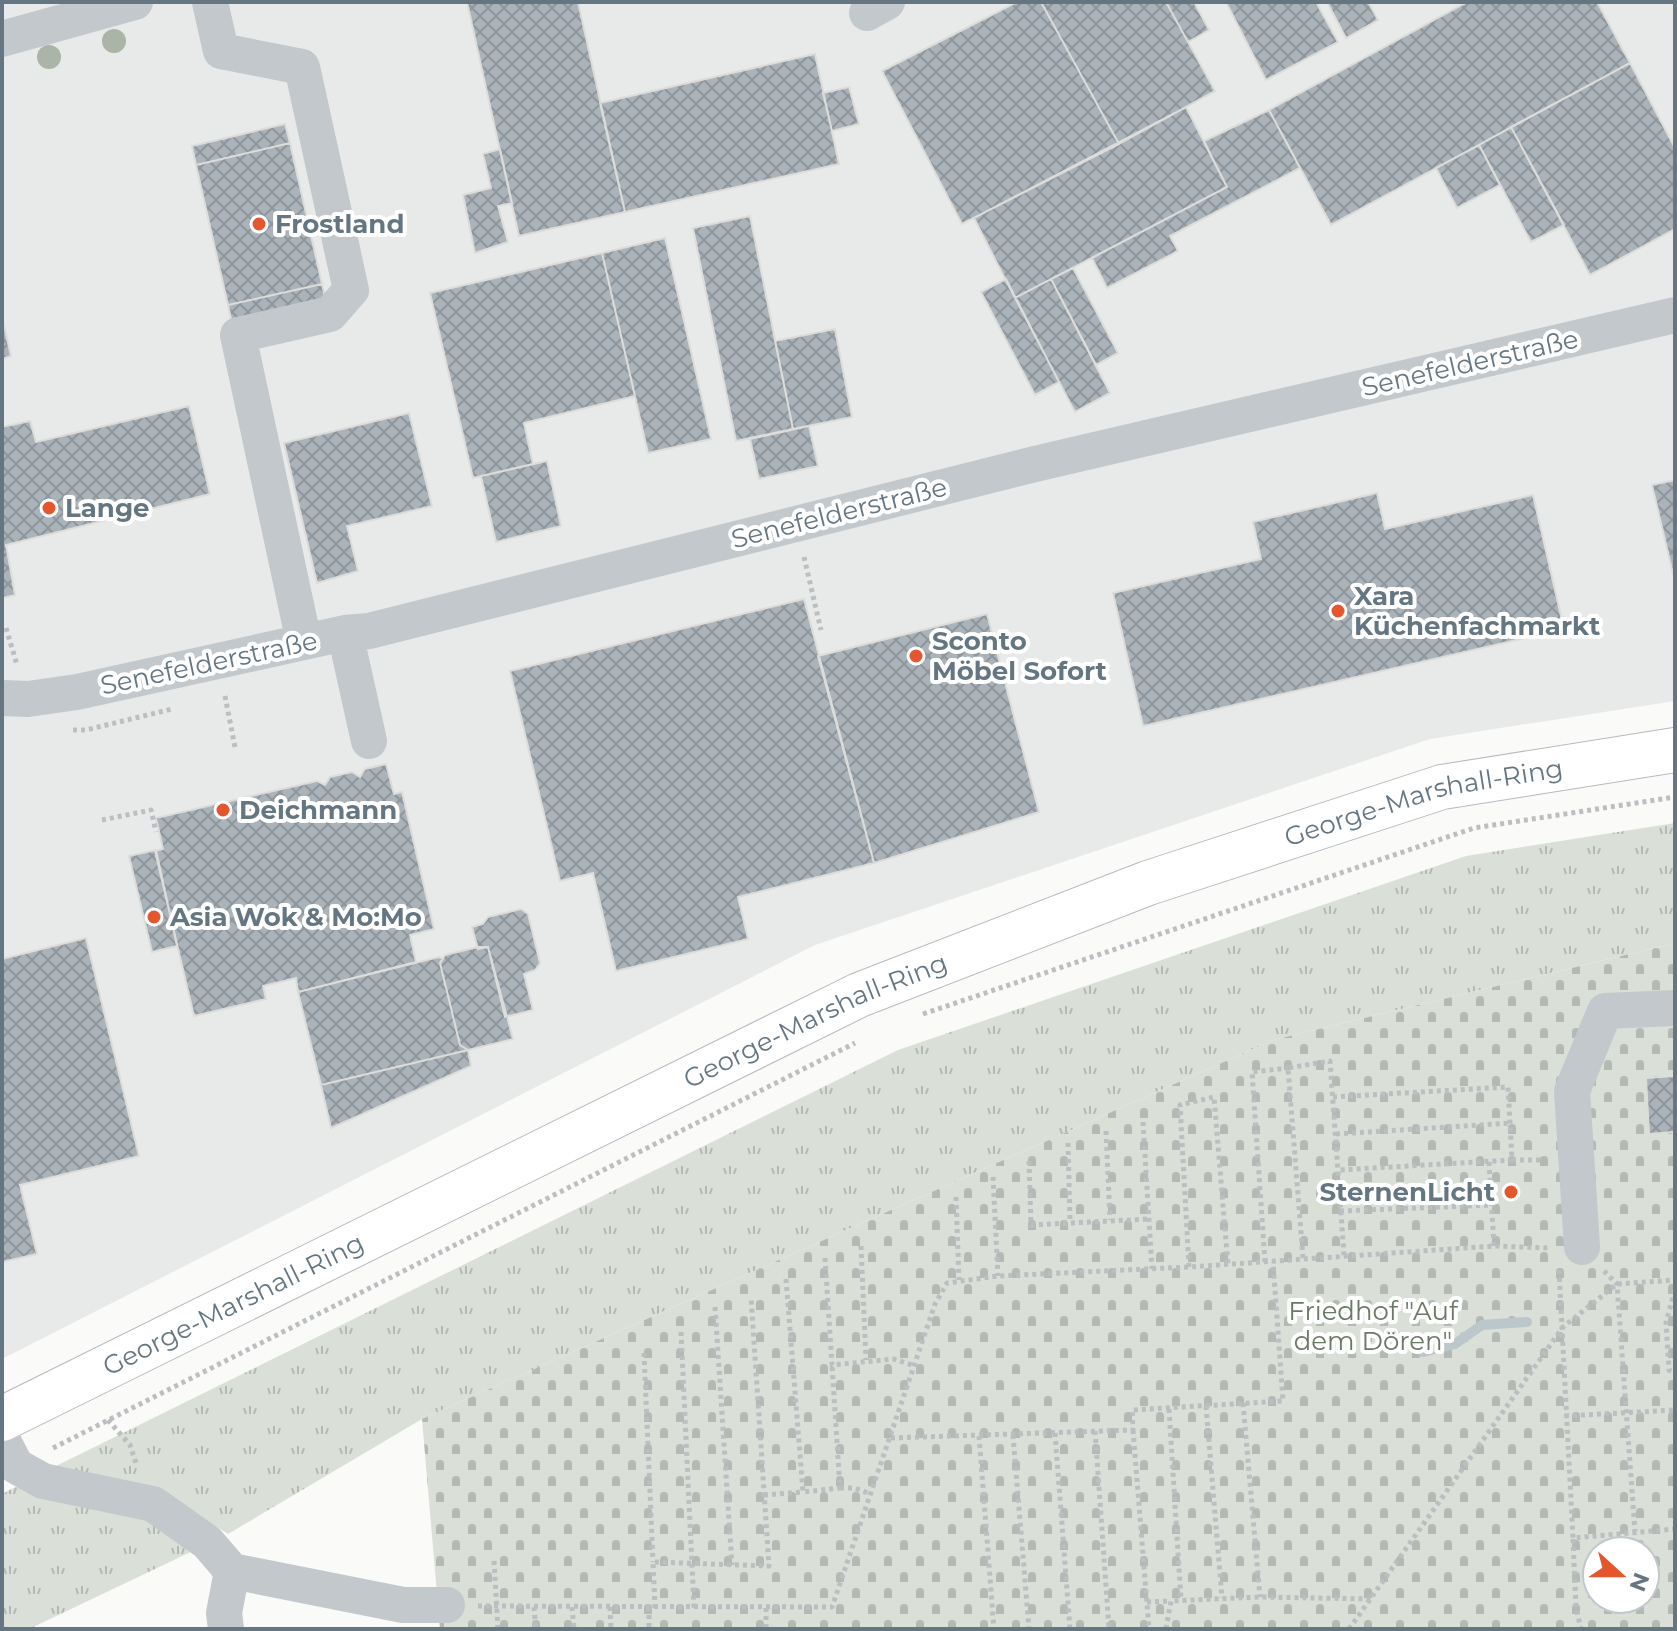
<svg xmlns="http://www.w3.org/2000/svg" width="1677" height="1631" font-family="Montserrat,sans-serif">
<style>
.built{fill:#e8e9e9}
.grass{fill:url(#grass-tufts)}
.cemetery{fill:url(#cemetery-stones);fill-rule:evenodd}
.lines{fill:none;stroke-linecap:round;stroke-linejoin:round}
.stream{stroke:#bbc7cb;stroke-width:10}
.building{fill:url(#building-cross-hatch);stroke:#dcdcda;stroke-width:2}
.major-casing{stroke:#b5babe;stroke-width:46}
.path{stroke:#bbbfc2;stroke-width:5;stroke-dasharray:4 4;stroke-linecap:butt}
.minor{stroke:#c3c8cc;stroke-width:36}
.major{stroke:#fff;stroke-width:44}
.tree{fill:#aab4a7}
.poi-dot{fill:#e4572e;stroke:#fff;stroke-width:3}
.labels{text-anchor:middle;stroke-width:8;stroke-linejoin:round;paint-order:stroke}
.poi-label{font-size:26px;font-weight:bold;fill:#657683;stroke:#fff;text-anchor:start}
.street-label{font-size:26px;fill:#657683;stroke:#fff}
.park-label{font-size:26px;fill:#687a64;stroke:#fff}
</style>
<defs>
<pattern id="grass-tufts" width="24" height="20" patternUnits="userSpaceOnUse" patternTransform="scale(2)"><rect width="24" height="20" fill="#dadfd7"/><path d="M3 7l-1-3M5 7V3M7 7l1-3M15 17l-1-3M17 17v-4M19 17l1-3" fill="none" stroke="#b4b9b4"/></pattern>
<pattern id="cemetery-stones" width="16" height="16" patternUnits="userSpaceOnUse" patternTransform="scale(2)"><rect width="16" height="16" fill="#dadfd7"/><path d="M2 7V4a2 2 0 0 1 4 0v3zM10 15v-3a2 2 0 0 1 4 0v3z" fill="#b4b9b4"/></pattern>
<pattern id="building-cross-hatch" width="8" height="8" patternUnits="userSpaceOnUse" patternTransform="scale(2)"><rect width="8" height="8" fill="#aab3b9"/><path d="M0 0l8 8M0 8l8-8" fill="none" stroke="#8e969c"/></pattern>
</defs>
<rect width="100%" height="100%" fill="#fafaf8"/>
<path class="built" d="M2,2H1675V701L1430,739L815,945L2,1359Z"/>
<path class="grass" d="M1675,823V943L1273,1040L422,1419L228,1534L161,1491L48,1470L898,1050L1466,856Z
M19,1485L146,1520L197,1549L29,1629H2V1494Z"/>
<path class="cemetery" d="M1675,943V1629H440L422,1419L1273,1040ZM1597,1551H1645V1599H1597Z"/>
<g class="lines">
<path class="stream" d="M1423,1352L1455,1344L1482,1325L1527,1322"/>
</g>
<path class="building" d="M467,2H578L625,212L519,236Z
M1017,2H1041L1119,144L962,224L882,71Z
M1041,2H1166L1215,91L1119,144Z
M1166,2H1194L1209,30L1188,42Z
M1226,2H1316L1338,42L1266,80Z
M1327,2H1368L1378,20L1346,38Z
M1467,2H1597L1630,63L1331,225L1269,110Z
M815,54L839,164L625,212L600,103Z
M1630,63L1675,148V229L1590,275L1511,127Z
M849,87L859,124L832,131L823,93Z
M1186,107L1227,187L1015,298L974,218Z
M1269,110L1300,168L1170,236L1178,251L1107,288L1092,258L1227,187L1204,141Z
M285,124L290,143L196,165L192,146Z
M1511,127L1564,225L1531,242L1479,145Z
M290,143L322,284L228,305L196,165Z
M1479,145L1500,185L1457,208L1436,168Z
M500,149L512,203L498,206L508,242L475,253L463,195L491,188L483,154Z
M750,216L793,429L736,441L693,228Z
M665,238L711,439L648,453L602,253Z
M602,253L635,396L524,423L533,464L473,478L430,293Z
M1073,268L1118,353L1096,365L1051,279Z
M1006,279L1059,382L1035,395L981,292Z
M1051,279L1110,393L1075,412L1015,298Z
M322,284L327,306L233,328L228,305Z
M2,317L11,356L2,359Z
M835,329L852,417L793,429L775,341Z
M189,406L210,494L6,545L15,595L2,598V427L30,421L36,442Z
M409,413L432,506L347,526L358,571L317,583L284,443Z
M809,426L818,466L759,479L750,439Z
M547,461L561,526L496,542L481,476Z
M1675,480V582L1652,485Z
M1377,493L1385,529L1533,495L1564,629L1143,726L1113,593L1261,559L1253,522Z
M804,599L874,863L738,897L748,939L616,971L593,873L560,881L510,671Z
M987,614L1039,812L874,863L818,656Z
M386,764L394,794L402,792L434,929L410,935L416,962L298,992L296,978L263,986L266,999L194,1016L155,851L163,849L156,818L317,781L325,785L330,777L352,772L360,777L365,769Z
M156,850L177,946L152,952L129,856Z
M521,909L528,914L540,963L535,970L524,974L533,1010L505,1017L488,947L478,949L472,927L483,924L488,917Z
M86,938L139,1156L20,1185L37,1254L2,1262V959Z
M478,947H488L513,1039L468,1050L460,1045L440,963L445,955Z
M439,957L443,959L440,963L460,1045L468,1050L321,1085L298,992Z
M468,1050L471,1066L331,1128L321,1085Z
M1675,1076V1159L1673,1132L1649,1134L1646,1078Z"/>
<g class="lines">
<defs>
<g id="major">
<path id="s1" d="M2,1419L859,995L1148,883L1442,787L1675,750"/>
</g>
</defs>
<use href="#major" class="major-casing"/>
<path class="path" d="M804,557L821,630
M6,628L17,665
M225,696L235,747
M73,730H86L172,709
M102,820L151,810L156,832
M923,1014L1474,828L1675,797
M1333,1097L1508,1087L1512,1160L1339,1170
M1143,1122L1152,1269
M1106,1131L1110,1220
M1336,1134L1510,1123
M1068,1143L1070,1222
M1512,1160H1543
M1029,1161L1031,1225L1149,1219
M1489,1162L1494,1246
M993,1177L998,1276
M956,1197L959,1280
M1340,1211L1492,1205
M861,1246L866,1360
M825,1258L832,1365L894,1359L915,1366
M1303,1258L1288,1068L1330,1061L1344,1255
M1265,1262L1252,1072L1288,1068
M1189,1267L1180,1105L1214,1097L1228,1265
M1559,1270L1573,1538L1675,1529
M1604,1271L1617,1284L1635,1532
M786,1279L803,1492L840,1488L832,1365
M1675,1290L1666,1322L1669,1370L1675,1373
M715,1307L732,1565
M681,1332L694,1608
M644,1353L653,1562
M1243,1403L1260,1597
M1206,1406L1222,1598
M1169,1409L1181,1600
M1565,1416L1675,1410
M108,1420L130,1445L137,1466
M1133,1430L1149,1629
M1095,1431L1109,1629
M1055,1433L1070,1629
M1013,1435L1029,1629
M979,1436L994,1629
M891,1438L1133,1430L1132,1410L1283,1401L1273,1262
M53,1448L855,1043
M840,1488H854L871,1494
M764,1495L803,1492
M1573,1539L1576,1608L1581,1629
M494,1561L498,1629
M1147,1602L1171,1601
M478,1606L832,1607L935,1304L947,1283L998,1276L1189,1267L1494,1246L1549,1248
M534,1607L536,1629
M572,1607L574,1629
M610,1607L611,1629
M649,1607V1629
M655,1608L653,1562L769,1566L751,1297
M766,1608V1629
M1166,1629L1171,1601L1260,1597L1371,1599
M1349,1629L1563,1327L1617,1284L1675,1280"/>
<path class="minor" d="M210,2L221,51L302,67L351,290L330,314L238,335L304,642
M867,13L887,2
M2,39L135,2
M345,633L369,741
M2,698L28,699L77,692L345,633L369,631L1035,464L1675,315
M1582,1247L1572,1091L1605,1011L1675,1008
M2,1439L16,1466L43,1481L153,1504L207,1542L232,1571L403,1605H447
M226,1629L224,1613L232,1571"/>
<use href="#major" class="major"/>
</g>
<g class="tree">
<circle cx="114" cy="41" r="12"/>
<circle cx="49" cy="57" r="12"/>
</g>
<g class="poi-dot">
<circle cx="259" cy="224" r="8"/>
<circle cx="49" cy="508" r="8"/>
<circle cx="1338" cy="611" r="8"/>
<circle cx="916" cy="656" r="8"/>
<circle cx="223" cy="810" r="8"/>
<circle cx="154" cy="917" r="8"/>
<circle cx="1511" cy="1192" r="8"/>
</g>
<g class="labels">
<g class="poi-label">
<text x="275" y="233">Frostland</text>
<text x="65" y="517">Lange</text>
<text x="1354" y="605">Xara<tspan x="1354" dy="30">Küchenfachmarkt</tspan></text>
<text x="932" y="650">Sconto<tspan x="932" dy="30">Möbel Sofort</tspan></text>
<text x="239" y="819">Deichmann</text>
<text x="170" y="926">Asia Wok &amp; Mo:Mo</text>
<text x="1495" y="1201" text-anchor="end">SternenLicht</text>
</g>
<g class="street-label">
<text transform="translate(1470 363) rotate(-13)" y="9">Senefelderstraße</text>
<text transform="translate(839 513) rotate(-14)" y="9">Senefelderstraße</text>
<text transform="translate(209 663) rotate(-12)" y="9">Senefelderstraße</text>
<text dy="9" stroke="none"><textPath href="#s1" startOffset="1554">George-Marshall-Ring</textPath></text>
<text dy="9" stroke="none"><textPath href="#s1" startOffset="906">George-Marshall-Ring</textPath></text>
<text dy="9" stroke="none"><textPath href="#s1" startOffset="258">George-Marshall-Ring</textPath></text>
</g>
<g class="park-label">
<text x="1373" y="1320">Friedhof "Auf<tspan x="1373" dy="30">dem Dören"</tspan></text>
</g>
</g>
<rect width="1677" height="1631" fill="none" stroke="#657683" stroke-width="8"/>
<g transform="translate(1621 1575) rotate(111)"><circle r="38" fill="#ffffff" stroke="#c1c8cd" stroke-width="2"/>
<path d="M0-6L14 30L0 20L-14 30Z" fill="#e4572e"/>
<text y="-12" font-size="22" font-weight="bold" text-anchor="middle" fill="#657683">N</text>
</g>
</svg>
